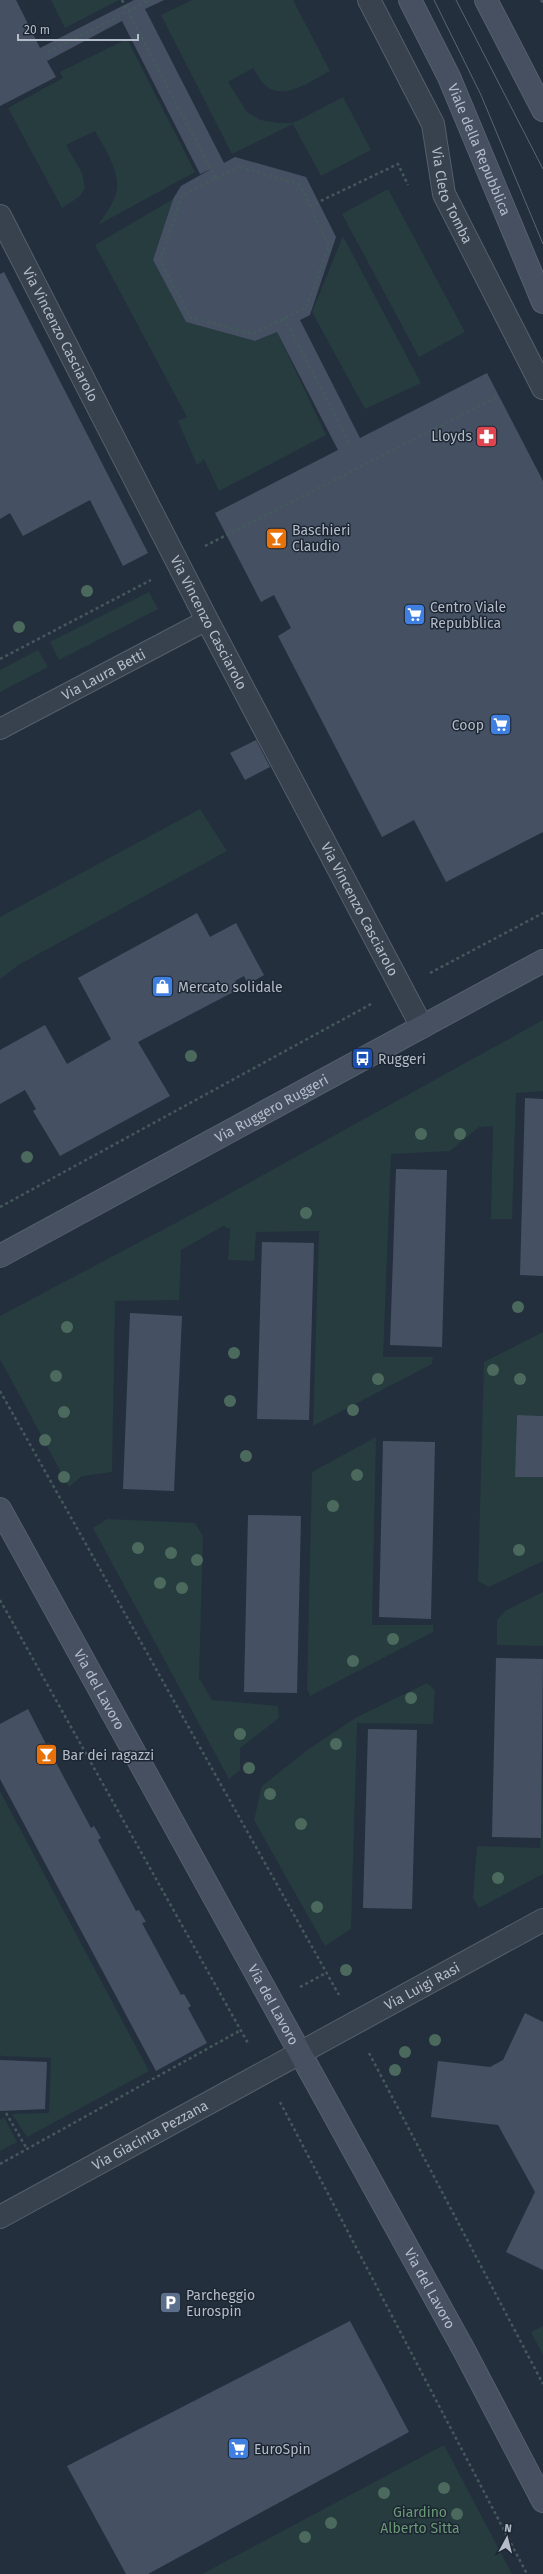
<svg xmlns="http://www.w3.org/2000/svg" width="543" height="2574" font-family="'Fira Sans',sans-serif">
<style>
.green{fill:#263c3f}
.building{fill:#455162}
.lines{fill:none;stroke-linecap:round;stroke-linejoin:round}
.lane-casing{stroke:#565f6c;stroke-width:22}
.street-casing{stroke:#565f6c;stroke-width:24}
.secondary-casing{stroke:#565f6c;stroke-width:24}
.path{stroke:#44595c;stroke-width:2.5;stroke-dasharray:3 3;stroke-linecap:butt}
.lane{stroke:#38414e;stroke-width:20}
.street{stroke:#38414e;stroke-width:22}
.secondary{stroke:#465061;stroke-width:22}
.tram{stroke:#5a6575;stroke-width:1}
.tree{fill:#4b6a5d}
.labels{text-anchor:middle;stroke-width:3;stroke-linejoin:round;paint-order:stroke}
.street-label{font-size:14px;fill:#b4bcc9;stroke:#1d2633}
.poi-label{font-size:14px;fill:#b4bcc9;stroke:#1d2633;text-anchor:start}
.park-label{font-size:14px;fill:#6b9a76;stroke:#1d2633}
</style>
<rect width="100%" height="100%" fill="#242f3e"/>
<path class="green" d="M51,0H119L65,28Z
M192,0H293L330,71C312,80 285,101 266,86C261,82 257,74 253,68L228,82L247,112L261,120L278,123H293L343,97L371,150L321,176L293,124L232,154L161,15Z
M127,39L195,172L98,225C105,215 115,202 117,189C119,170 104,147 95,131L66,145L82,173L85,188L80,196L62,208L8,108L63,78L60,72Z
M388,189L465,332L419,357L342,214Z
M173,199L153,260L186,322L255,341L277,332L326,435L219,491L204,459L197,465L178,421L187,417L95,245Z
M343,236L421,383L365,409L312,312Z
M149,592L158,609L59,660L50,642Z
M38,650L48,667L0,692V670Z
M200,809L227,851L20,964L0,979V917Z
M543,1020V1091L516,1093L512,1219H491L493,1126L479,1127L450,1151L391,1154L383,1357H433L432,1364L313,1426L319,1231L256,1232L254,1261L228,1260L230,1229L223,1226L181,1250L179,1300L115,1301L112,1472L82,1476L69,1487L0,1359V1316L200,1210Z
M543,1332V1416L517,1415L515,1476L543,1477V1561L489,1587L478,1581L484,1362Z
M376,1437L372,1625H433V1632L310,1696L307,1689L312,1472Z
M107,1519L195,1523L203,1536L199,1678L212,1700L278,1706L279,1718L240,1748V1770L229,1779L93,1528Z
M543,1592V1646L497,1645V1620L505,1611Z
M427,1683L435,1690L433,1724L357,1723L351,1929L325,1946L254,1820L262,1786L306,1751L357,1717Z
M543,1773V1874L479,1908L473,1898L477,1846L540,1848Z
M0,1791L149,2071L27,2137L12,2114L49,2113L51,2058L1,2056L0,2054Z
M4,2117L17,2142L0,2151V2120Z
M543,2326V2355L531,2332Z
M444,2445L512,2574H202Z"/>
<path class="building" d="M0,0H16L40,48L134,0H164L145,9L224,163L235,157L306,177L336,237L310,315L300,320L360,438L487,373L543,481V832L446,882L414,820L382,837L278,636L291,628L274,595L261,602L215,513L338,450L277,332L255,341L186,322L153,260L173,199L181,186L211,169L200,174L122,21L47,61L56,77L0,106Z
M4,272L148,553L123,566L90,500L23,536L10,513L0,519V274Z
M256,740L270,767L245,780L230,753Z
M197,913L210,937L236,923L264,975L248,984L244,976L235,981L239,989L138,1042L170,1096L60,1156L33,1111L36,1109L25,1090L0,1104V1050L45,1025L67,1064L111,1039L78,978Z
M525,1098L543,1099V1276L520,1275Z
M396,1169L447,1170L442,1347L390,1345Z
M262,1242L314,1243L309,1420L257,1419Z
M130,1313L182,1316L174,1491L123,1489Z
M517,1415L543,1416V1477H515Z
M383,1441L435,1442L431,1619L379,1617Z
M248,1515L301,1516L297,1693L244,1692Z
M496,1658L543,1659L541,1838L492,1837Z
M28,1709L46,1744L49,1743L56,1756L53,1757L91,1828L94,1826L101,1838L98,1840L136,1911L139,1910L146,1922L142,1923L181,1995L184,1994L191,2006L188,2008L207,2043L156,2071L0,1779V1724Z
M368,1729L417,1730L412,1909L363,1908Z
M525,2013L543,2022V2270L506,2252L535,2192L498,2125L431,2117L438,2061L490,2067L503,2060Z
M0,2060L47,2062L45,2109L0,2111Z
M350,2321L409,2432L148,2574H126L67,2466Z"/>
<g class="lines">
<defs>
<g id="lane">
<path id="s1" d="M0,729L207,620"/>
</g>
<g id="street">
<path id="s2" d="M369,0L433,124L444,194L543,388"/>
<path id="s3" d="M0,216L207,620L422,1027"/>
<path id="s4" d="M0,2217L543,1920"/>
</g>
<g id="secondary">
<path id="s5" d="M410,0L449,77L543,302"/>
<path d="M486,0L543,110"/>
<path id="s6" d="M0,1256L543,961"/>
<path id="s7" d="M0,1509L465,2352L543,2501"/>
</g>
</defs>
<use href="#lane" class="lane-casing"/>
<use href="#street" class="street-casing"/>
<use href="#secondary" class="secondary-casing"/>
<path class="path" d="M122,0L216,179
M541,0L543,3
M48,52L150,0
M240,167L300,185L329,246L306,308L253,334L190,317L160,260L182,195Z
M310,206L398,164L408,185
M284,318L350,444
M205,546L499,396
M0,659L151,580
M430,973L543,913
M0,1207L373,1003
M0,1391L339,1995
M0,1600L249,2045
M300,1987L326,1973
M369,2053L543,2384
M280,2102L527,2574
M6,2113L27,2149
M0,2164L241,2030"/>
<use href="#lane" class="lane"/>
<use href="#street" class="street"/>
<use href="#secondary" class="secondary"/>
<path class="tram" d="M434,0L481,95L543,244
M456,0L543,169"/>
</g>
<g class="tree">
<circle cx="87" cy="591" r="6"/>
<circle cx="19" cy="627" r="6"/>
<circle cx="191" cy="1056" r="6"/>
<circle cx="421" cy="1134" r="6"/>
<circle cx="460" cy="1134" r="6"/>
<circle cx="27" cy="1157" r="6"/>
<circle cx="306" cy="1213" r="6"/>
<circle cx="518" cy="1307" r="6"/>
<circle cx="67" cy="1327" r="6"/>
<circle cx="234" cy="1353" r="6"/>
<circle cx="493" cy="1370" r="6"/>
<circle cx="56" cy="1376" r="6"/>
<circle cx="378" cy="1379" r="6"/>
<circle cx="520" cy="1379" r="6"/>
<circle cx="230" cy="1401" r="6"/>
<circle cx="353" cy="1410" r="6"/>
<circle cx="64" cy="1412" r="6"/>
<circle cx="45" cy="1440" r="6"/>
<circle cx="246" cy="1456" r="6"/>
<circle cx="357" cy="1475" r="6"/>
<circle cx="64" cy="1477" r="6"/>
<circle cx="333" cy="1506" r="6"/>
<circle cx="138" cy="1548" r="6"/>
<circle cx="519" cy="1550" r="6"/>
<circle cx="171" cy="1553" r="6"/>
<circle cx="197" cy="1560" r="6"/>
<circle cx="160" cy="1583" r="6"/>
<circle cx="182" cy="1588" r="6"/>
<circle cx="393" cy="1639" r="6"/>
<circle cx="353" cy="1661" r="6"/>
<circle cx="411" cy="1698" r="6"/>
<circle cx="240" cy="1734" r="6"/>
<circle cx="336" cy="1744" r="6"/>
<circle cx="249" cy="1768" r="6"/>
<circle cx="270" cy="1794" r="6"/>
<circle cx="301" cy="1824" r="6"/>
<circle cx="498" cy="1878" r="6"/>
<circle cx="317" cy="1907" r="6"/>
<circle cx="346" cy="1970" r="6"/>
<circle cx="435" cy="2040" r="6"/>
<circle cx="405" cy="2052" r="6"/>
<circle cx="395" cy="2070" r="6"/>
<circle cx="444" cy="2488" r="6"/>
<circle cx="384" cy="2493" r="6"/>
<circle cx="457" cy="2514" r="6"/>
<circle cx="331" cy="2523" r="6"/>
<circle cx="305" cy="2537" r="6"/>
</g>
<defs>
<symbol id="pharmacy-square" viewBox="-11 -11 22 22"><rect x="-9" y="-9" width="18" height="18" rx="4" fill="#e0444e" stroke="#1d2633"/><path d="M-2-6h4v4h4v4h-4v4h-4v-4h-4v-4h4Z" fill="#fff"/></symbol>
<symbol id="bar-square" viewBox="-11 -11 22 22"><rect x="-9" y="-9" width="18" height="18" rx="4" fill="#e8710a" stroke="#1d2633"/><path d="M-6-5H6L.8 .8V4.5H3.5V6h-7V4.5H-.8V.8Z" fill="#fff"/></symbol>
<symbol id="supermarket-square" viewBox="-11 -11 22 22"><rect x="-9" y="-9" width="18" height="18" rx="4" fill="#3f7fe0" stroke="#1d2633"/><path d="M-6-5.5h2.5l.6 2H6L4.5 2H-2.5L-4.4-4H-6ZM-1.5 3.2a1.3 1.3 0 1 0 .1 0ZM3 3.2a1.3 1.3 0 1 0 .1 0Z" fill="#fff"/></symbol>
<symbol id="shop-square" viewBox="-11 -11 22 22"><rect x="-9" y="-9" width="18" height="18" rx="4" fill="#3f7fe0" stroke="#1d2633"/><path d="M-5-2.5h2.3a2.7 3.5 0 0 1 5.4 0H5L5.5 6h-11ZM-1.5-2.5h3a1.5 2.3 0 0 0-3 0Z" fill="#fff"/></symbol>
<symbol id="bus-square" viewBox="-11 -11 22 22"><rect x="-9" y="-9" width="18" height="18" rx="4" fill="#1a4fb4" stroke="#1d2633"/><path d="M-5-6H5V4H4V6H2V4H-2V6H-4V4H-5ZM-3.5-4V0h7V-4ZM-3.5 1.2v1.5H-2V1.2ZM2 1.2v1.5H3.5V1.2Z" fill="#fff"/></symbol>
<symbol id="parking-square" viewBox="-11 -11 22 22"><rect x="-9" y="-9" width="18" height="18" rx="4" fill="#5c6f8a" stroke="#1d2633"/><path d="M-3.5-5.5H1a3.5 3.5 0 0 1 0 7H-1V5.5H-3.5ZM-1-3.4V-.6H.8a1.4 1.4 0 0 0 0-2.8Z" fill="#fff"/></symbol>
</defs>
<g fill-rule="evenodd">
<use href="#pharmacy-square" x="474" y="424" width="25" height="25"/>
<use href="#bar-square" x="264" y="526" width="25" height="25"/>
<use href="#supermarket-square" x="402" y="602" width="25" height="25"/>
<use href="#supermarket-square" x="488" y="712" width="25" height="25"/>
<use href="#shop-square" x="150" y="974" width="25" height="25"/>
<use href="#bus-square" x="350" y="1046" width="25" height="25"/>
<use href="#bar-square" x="34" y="1742" width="25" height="25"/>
<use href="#parking-square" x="158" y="2290" width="25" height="25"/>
<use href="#supermarket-square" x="226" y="2436" width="25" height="25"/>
</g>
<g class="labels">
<g class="street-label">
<text dy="5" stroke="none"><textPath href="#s5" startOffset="165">Viale della Repubblica</textPath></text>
<text dy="5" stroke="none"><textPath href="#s2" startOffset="214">Via Cleto Tomba</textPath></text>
<text dy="5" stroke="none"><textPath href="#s3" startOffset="133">Via Vincenzo Casciarolo</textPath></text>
<text dy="5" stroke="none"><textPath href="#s3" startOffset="457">Via Vincenzo Casciarolo</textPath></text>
<text dy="5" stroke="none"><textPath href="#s1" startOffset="117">Via Laura Betti</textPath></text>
<text dy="5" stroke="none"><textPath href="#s3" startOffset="781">Via Vincenzo Casciarolo</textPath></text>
<text dy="5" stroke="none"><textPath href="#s6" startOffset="309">Via Ruggero Ruggeri</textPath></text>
<text dy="5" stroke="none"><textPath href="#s7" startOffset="206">Via del Lavoro</textPath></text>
<text dy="5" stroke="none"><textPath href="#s4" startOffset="481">Via Luigi Rasi</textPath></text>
<text dy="5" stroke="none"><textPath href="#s7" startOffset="566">Via del Lavoro</textPath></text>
<text dy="5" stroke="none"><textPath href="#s4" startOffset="171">Via Giacinta Pezzana</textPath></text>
<text dy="5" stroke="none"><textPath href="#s7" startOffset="890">Via del Lavoro</textPath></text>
</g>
<g class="poi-label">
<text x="472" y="441" text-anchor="end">Lloyds</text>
<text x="292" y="535">Baschieri<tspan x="292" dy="16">Claudio</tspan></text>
<text x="430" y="612">Centro Viale<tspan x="430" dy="16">Repubblica</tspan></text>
<text x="484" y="730" text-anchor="end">Coop</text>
<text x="178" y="992">Mercato solidale</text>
<text x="378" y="1064">Ruggeri</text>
<text x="62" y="1760">Bar dei ragazzi</text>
<text x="186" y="2300">Parcheggio<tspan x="186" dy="16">Eurospin</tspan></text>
<text x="254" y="2454">EuroSpin</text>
</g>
<g class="park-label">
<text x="420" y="2517">Giardino<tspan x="420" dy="16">Alberto Sitta</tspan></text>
</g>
</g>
<g transform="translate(507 2538) rotate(7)" stroke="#1d2633" stroke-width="3" paint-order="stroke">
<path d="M0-3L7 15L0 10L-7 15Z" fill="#b4bcc9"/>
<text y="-6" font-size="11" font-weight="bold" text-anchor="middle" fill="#b4bcc9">N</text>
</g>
<path d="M18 34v6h120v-6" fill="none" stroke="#b4bcc9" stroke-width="2"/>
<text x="24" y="34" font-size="12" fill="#b4bcc9" stroke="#1d2633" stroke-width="3" paint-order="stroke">20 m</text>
</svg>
